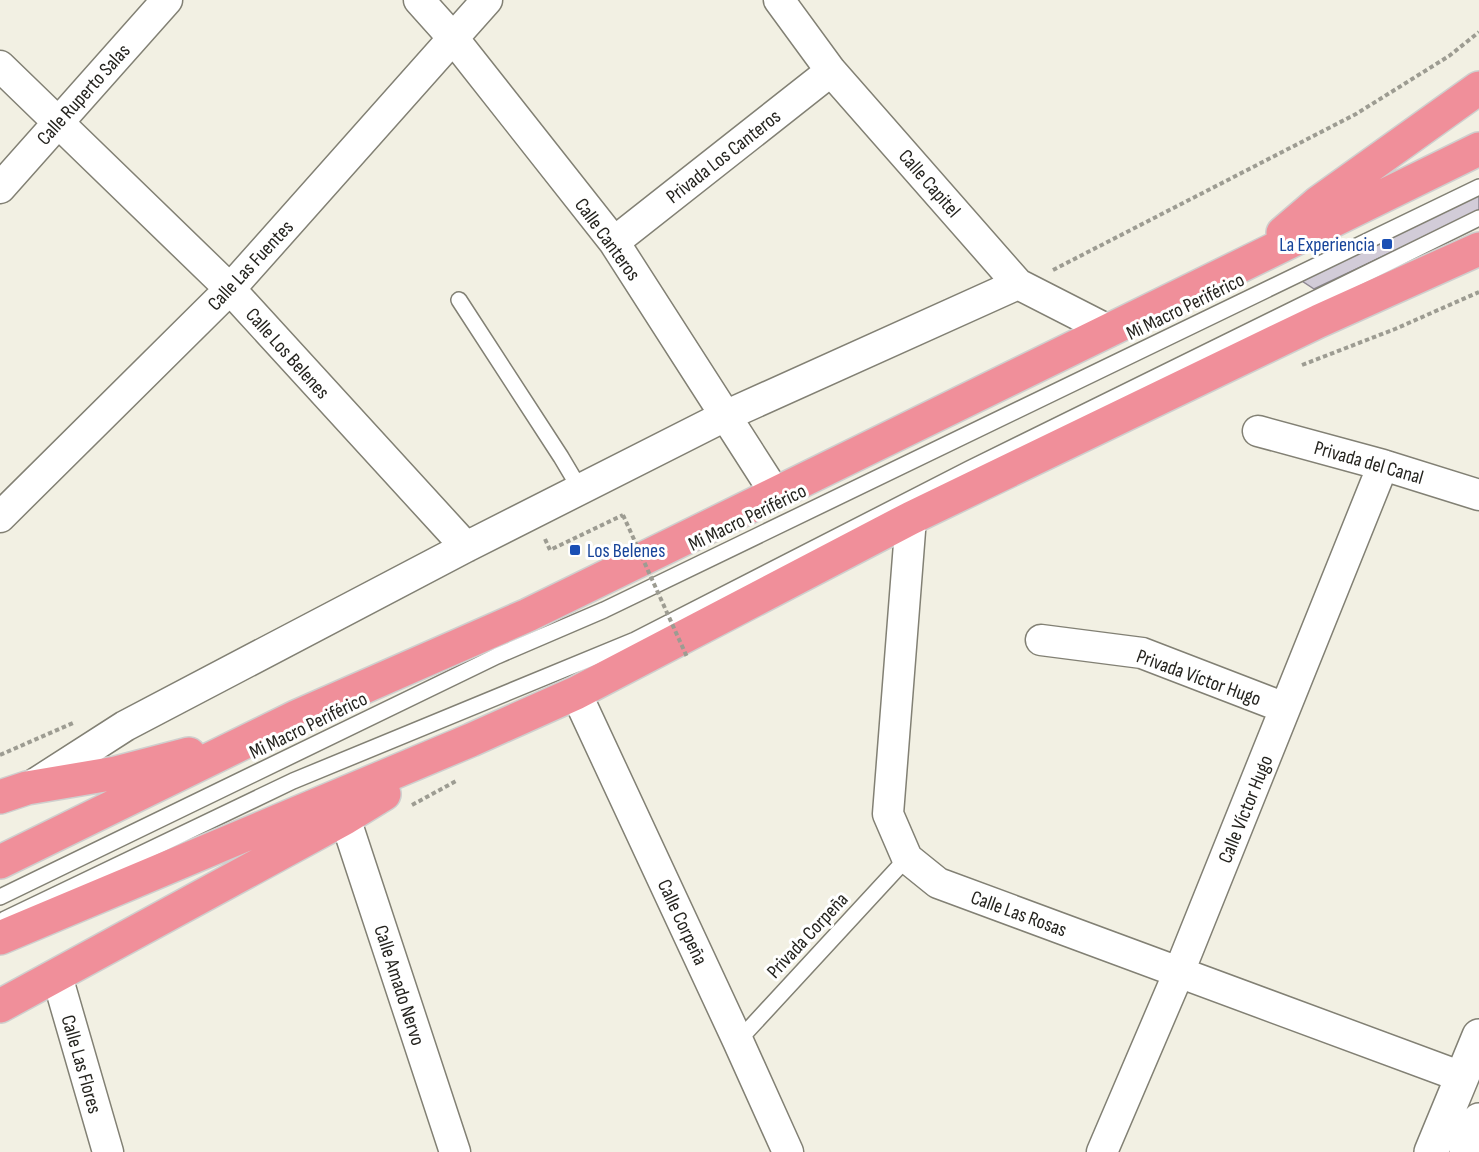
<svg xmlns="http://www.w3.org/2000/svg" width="1479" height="1152" font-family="'Sofia Sans Condensed',sans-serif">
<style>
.building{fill:#d2ccd8;stroke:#8d8792;stroke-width:1.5}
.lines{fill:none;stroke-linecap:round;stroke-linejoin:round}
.service-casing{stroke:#828074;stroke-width:18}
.minor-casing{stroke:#828074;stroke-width:33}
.tertiary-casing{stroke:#828074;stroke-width:36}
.trunk-casing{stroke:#cfcfce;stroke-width:36}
.path{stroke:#9d9c92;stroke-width:4;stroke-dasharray:4.5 3;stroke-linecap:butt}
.service{stroke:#fff;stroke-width:15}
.minor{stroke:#fff;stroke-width:30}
.tertiary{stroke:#fff;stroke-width:33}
.trunk{stroke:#f08f9a;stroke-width:33}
.path-bridge{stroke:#9d9c92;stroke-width:4;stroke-dasharray:4.5 3;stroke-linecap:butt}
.transit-dot{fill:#1a4fb4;stroke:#fff;stroke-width:2}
.labels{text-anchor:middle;stroke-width:6;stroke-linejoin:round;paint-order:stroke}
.street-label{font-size:20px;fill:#25241f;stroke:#fff}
.transit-label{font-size:20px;fill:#164399;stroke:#fff;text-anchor:end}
</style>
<rect width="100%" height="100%" fill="#f2f0e3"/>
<path class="building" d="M1479,189V211L1314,289L1296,277Z"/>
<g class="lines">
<defs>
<path id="service" d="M459,300L561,457L580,489
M0,897L497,656L604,610L1479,187
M5,919L293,781L635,640L969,469L1479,218
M738,1041L907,858"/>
<path id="minor" d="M419,0L453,38L614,242L775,493
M779,0L831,71L1018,284L1110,331
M0,66L230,289L466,547
M0,188L167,0
M614,242L831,71
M1258,431L1383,465L1479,495
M0,517L230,289L487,0
M911,518L888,814L907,858L938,883L1462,1077
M1041,640L1142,653L1285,708
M576,693L738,1041L788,1152
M30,787L125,726L466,547L725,416L1018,284
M345,818L455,1152
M57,976L108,1152
M1102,1152L1179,972L1383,465"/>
<path id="tertiary" d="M1431,1152L1479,1036
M1466,1152L1479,1120"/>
<path id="trunk" d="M1283,233L1318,203L1479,88
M0,797L27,788L116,773L189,754
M0,862L298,716L528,615L1479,149
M0,938L471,740L576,693L911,518L1319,321L1479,249
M0,1006L345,818L384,794"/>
</defs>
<use href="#service" class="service-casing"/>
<use href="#minor" class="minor-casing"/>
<use href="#tertiary" class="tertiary-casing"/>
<use href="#trunk" class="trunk-casing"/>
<path class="path" d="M1053,270L1356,114L1449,56L1479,32
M1302,365L1395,329L1479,292
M545,539L550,550L623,515
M0,755L73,723
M412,805L458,780"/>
<use href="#service" class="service"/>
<use href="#minor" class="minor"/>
<use href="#tertiary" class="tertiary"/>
<use href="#trunk" class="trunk"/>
<path class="path-bridge" d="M623,515L687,657"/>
</g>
<g class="transit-dot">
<rect x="1381" y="238" width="12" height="12" rx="3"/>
<rect x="569" y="544" width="12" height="12" rx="3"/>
</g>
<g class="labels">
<g class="street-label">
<text transform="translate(83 94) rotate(-48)" y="7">Calle Ruperto Salas</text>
<text transform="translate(723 156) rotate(-38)" y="7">Privada Los Canteros</text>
<text transform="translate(930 183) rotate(49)" y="7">Calle Capitel</text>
<text transform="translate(608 239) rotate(54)" y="7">Calle Canteros</text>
<text transform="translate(250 265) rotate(-47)" y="7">Calle Las Fuentes</text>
<text transform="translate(1185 306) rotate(-26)" y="7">Mi Macro Periférico</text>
<text transform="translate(288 353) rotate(48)" y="7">Calle Los Belenes</text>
<text transform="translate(1369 462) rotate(16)" y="7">Privada del Canal</text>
<text transform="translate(747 517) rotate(-26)" y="7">Mi Macro Periférico</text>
<text transform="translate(1199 677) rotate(20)" y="7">Privada Víctor Hugo</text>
<text transform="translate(308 725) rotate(-26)" y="7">Mi Macro Periférico</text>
<text transform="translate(1245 809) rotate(-68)" y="7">Calle Víctor Hugo</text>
<text transform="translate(1019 913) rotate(20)" y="7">Calle Las Rosas</text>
<text transform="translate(683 922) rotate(65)" y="7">Calle Corpeña</text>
<text transform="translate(807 935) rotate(-47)" y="7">Privada Corpeña</text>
<text transform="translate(400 985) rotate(72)" y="7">Calle Amado Nervo</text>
<text transform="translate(82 1064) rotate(74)" y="7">Calle Las Flores</text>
</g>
<g class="transit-label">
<text x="1375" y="251">La Experiencia</text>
<text x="587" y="557" text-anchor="start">Los Belenes</text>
</g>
</g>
</svg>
